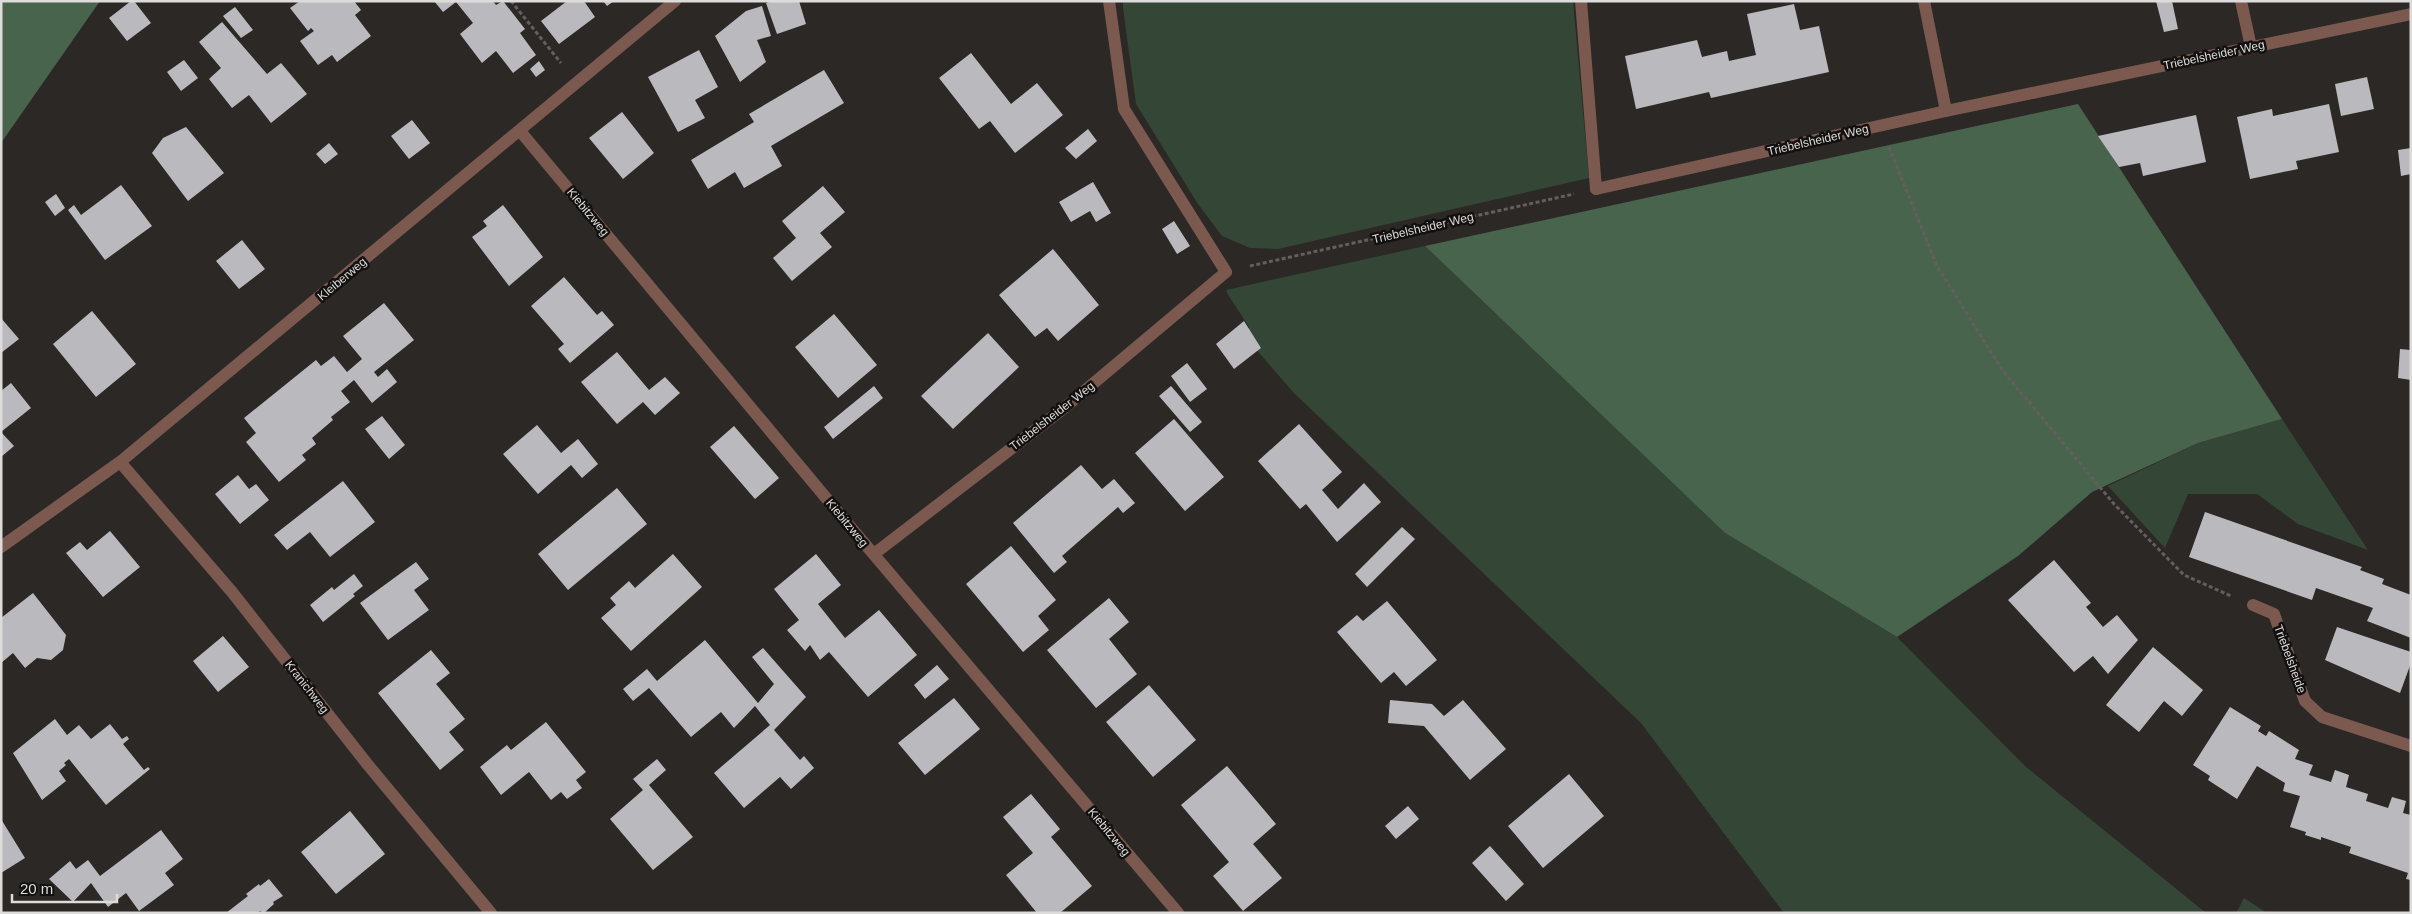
<svg xmlns="http://www.w3.org/2000/svg" width="2412" height="914" font-family="Helvetica,sans-serif">
<style>
.green{fill:#344736}
.forest{fill:#49644d}
.building{fill:#bababe}
.lines{fill:none;stroke-linecap:round;stroke-linejoin:round}
.path{stroke:#635f5e;stroke-width:3;stroke-dasharray:4 2.5;stroke-linecap:butt}
.service{stroke:#7b594f;stroke-width:12}
.minor{stroke:#7b594f;stroke-width:12}
.labels{text-anchor:middle;stroke-width:5;stroke-linejoin:round;paint-order:stroke}
.street-label{font-size:12px;fill:#dedcdb;stroke:#131110}
</style>
<rect width="100%" height="100%" fill="#2c2826"/>
<path class="green" d="M1123,1H1573L1589,178L1278,249L1250,248L1222,236L1198,204L1136,104L1123,8Z
M1425,246L1725,533L1897,637L2025,766L2206,913H1784L1641,723L1294,393L1246,338L1249,327L1227,293L1226,290Z
M2282,419L2368,550L2298,524L2257,494H2188L2165,548L2108,486L2198,443Z
M2244,898L2267,913H2236Z"/>
<path class="forest" d="M1,1H100L1,143Z
M2078,104L2282,419L2198,443L2092,492L2018,556L1897,637L1725,533L1425,246Z"/>
<path class="building" d="M131,1H134L151,23L127,41L109,18Z
M300,1H354L361,10L355,15L371,36L337,62L332,55L318,65L300,41L314,31L311,28L308,31L290,8Z
M434,1H493L496,5L503,1L525,29L520,33L536,55L513,73L496,51L482,63L460,34L473,23L456,2L443,12Z
M567,1H584L595,17L559,44L541,21Z
M603,1H614L607,6Z
M772,1H799L806,24L777,34L766,3Z
M2156,1H2172L2178,29L2164,32Z
M1794,4L1800,30L1819,26L1829,72L1711,98L1709,92L1636,109L1625,56L1697,40L1702,57L1727,51L1729,61L1756,55L1747,14Z
M762,6L771,36L757,40L766,62L740,82L715,36L746,11Z
M235,7L253,30L241,38L223,16Z
M222,22L267,74L281,63L307,94L271,123L249,95L232,108L209,79L221,68L199,42Z
M699,50L718,87L695,100L705,118L678,132L648,77Z
M971,53L1011,104L1037,83L1063,115L1015,153L990,121L979,129L939,78Z
M184,60L198,78L181,91L167,72Z
M539,61L545,70L536,77L530,69Z
M824,70L844,103L771,146L782,166L744,188L735,172L708,189L691,160L754,122L749,114Z
M2367,77L2374,109L2341,116L2335,84Z
M2329,104L2339,152L2296,161L2298,169L2250,179L2237,117L2272,109L2273,116Z
M622,112L654,153L623,179L589,138Z
M2196,115L2206,162L2143,176L2140,163L2119,167L2098,136Z
M412,120L430,143L409,159L391,136Z
M186,127L224,173L188,201L152,153L163,138Z
M1088,129L1097,141L1076,159L1065,148Z
M329,143L338,154L325,164L316,154Z
M2411,148V174L2401,176L2398,150Z
M1093,182L1111,213L1096,222L1090,211L1071,222L1059,202Z
M121,185L152,226L105,260L68,210L74,205L81,215Z
M823,186L845,212L820,233L832,247L792,281L773,258L796,238L782,221Z
M56,194L65,208L55,216L45,202Z
M503,205L543,257L509,286L472,237L487,226L483,221Z
M1174,221L1190,246L1177,254L1162,229Z
M242,240L265,269L239,289L216,261Z
M1053,249L1099,305L1058,341L1047,328L1035,337L999,295Z
M564,277L597,315L602,311L614,325L570,363L558,349L564,344L531,306Z
M384,303L414,340L374,372L378,377L387,369L397,382L372,403L354,380L341,391L350,402L331,417L333,420L312,438L316,444L302,455L306,460L279,482L246,442L256,433L244,418L316,360L321,366L334,356L347,372L362,359L343,336Z
M92,311L136,364L96,397L53,344Z
M834,314L877,365L838,398L795,347Z
M1,318L19,339L1,353Z
M1244,321L1261,348L1234,369L1216,344Z
M988,333L1019,367L953,429L921,396Z
M2400,349L2411,350V380L2398,378Z
M617,352L649,390L665,377L680,393L655,415L643,402L617,424L581,382Z
M1187,363L1207,389L1190,402L1171,376Z
M11,383L31,408L1,432L14,446L1,457V391Z
M874,386L883,398L833,439L824,427Z
M1171,386L1202,422L1190,432L1159,396Z
M382,416L405,445L389,459L365,429Z
M1174,419L1224,477L1185,511L1135,453Z
M1299,424L1342,472L1322,490L1338,509L1364,483L1381,502L1337,542L1306,504L1300,509L1258,461Z
M537,425L561,453L578,439L598,464L582,478L571,465L538,494L503,454Z
M734,426L779,478L755,499L710,447Z
M1081,465L1102,489L1114,479L1135,503L1123,513L1118,507L1062,556L1067,562L1054,573L1013,523Z
M238,475L249,489L256,484L269,500L240,524L215,494Z
M343,481L375,522L330,557L310,532L287,550L274,535Z
M617,488L647,524L568,590L538,554Z
M2205,512L2362,567L2360,570L2384,579L2382,584L2411,595V638L2367,621L2373,608L2316,588L2312,600L2189,557Z
M1402,527L1415,539L1367,587L1355,574Z
M110,531L140,567L103,597L66,553L80,542L87,550Z
M1011,546L1056,600L1038,616L1049,630L1023,652L966,584Z
M673,554L702,587L631,651L601,618L616,605L610,598L629,581L635,588Z
M816,554L841,585L818,604L845,638L879,610L917,655L868,697L829,652L820,660L810,645L805,651L787,630L799,620L774,589Z
M2054,560L2091,603L2086,607L2103,627L2117,615L2138,640L2108,674L2093,656L2074,672L2008,600Z
M416,562L429,579L414,590L429,610L388,640L360,603Z
M354,574L363,586L353,594L355,596L323,622L310,605L332,587L334,590Z
M33,593L66,635L63,650L51,660L37,658L25,668L13,653L1,663V618Z
M1109,598L1129,622L1109,639L1137,674L1096,708L1047,650Z
M1387,601L1437,660L1406,686L1394,672L1381,683L1337,632L1357,615L1363,621Z
M2337,627L2411,652V663L2400,693L2325,660Z
M223,636L249,667L218,692L193,661Z
M705,640L758,703L774,684L752,657L763,648L806,697L774,730L800,760L804,756L814,768L791,789L780,777L744,808L714,773L770,725L755,706L734,728L721,712L691,737L649,688L633,701L623,689L647,669L657,681Z
M2153,647L2203,690L2182,716L2164,701L2139,732L2106,705Z
M431,650L450,673L436,684L465,719L449,732L464,750L440,770L378,693Z
M937,665L949,679L925,699L914,685Z
M1149,685L1196,740L1153,777L1106,722Z
M954,698L980,729L925,775L898,743Z
M1390,700L1432,704L1444,716L1463,700L1506,749L1470,780L1424,726L1388,723Z
M2230,707L2261,726L2258,731L2266,736L2269,731L2299,750L2295,759L2313,765L2309,775L2331,782L2335,770L2349,775L2346,787L2368,794L2366,801L2388,808L2392,797L2406,801L2403,813L2411,815V880L2406,879L2408,873L2349,853L2351,847L2321,837V840L2305,835L2306,832L2290,827L2300,796L2283,791L2285,783L2257,766L2237,799L2208,780L2210,776L2193,765Z
M55,719L67,735L79,725L91,739L110,724L122,739L127,736L129,739L123,744L144,770L148,767L150,769L106,805L69,759L64,763L66,765L59,771L66,781L42,800L13,753Z
M546,722L586,772L576,780L582,788L567,799L561,792L551,800L529,772L501,795L480,767L507,745L511,750Z
M657,759L666,770L649,785L693,837L653,870L610,819L643,790L633,779Z
M1227,766L1276,824L1253,844L1282,878L1243,911L1213,876L1229,862L1181,805Z
M1569,774L1604,816L1543,868L1508,826Z
M1031,794L1060,829L1051,837L1092,886L1060,913H1037L1006,875L1033,853L1003,817Z
M1408,806L1419,819L1396,839L1385,826Z
M350,811L385,854L336,894L301,852Z
M1,819L25,858L1,873Z
M161,830L183,859L165,873L174,885L139,911L126,893L108,907L91,883L73,902L49,879L70,861L76,869L88,860L100,876Z
M1490,846L1524,884L1506,901L1472,863Z
M269,879L283,896L273,902L274,904L264,913L260,911L257,913H226L248,896L246,894L259,884L260,886Z"/>
<g class="lines">
<path class="path" d="M511,1L561,63
M1889,147L1937,266L2003,371L2114,504L2184,575L2231,596
M1250,266L1574,194"/>
<path class="service" d="M1581,1L1596,189
M1924,1L1946,111
M2241,1L2251,47"/>
<path class="minor" d="M520,131L842,517L1178,913
M1596,189L1946,111L2411,14
M120,462L232,592L368,765L491,913
M1,547L120,462L675,1
M874,554L1064,408L1226,272L1124,109L1109,1
M2253,605L2274,614L2305,701L2322,717L2411,746"/>
</g>
<g class="labels">
<g class="street-label">
<text transform="translate(2214 55) rotate(-12)" y="4">Triebelsheider Weg</text>
<text transform="translate(1818 140) rotate(-13)" y="4">Triebelsheider Weg</text>
<text transform="translate(588 212) rotate(50)" y="4">Kiebitzweg</text>
<text transform="translate(1423 228) rotate(-13)" y="4">Triebelsheider Weg</text>
<text transform="translate(342 279) rotate(-40)" y="4">Kleiberweg</text>
<text transform="translate(1052 416) rotate(-38)" y="4">Triebelsheider Weg</text>
<text transform="translate(847 523) rotate(50)" y="4">Kiebitzweg</text>
<text transform="translate(2290 659) rotate(70)" y="4">Triebelsheide</text>
<text transform="translate(307 687) rotate(52)" y="4">Kranichweg</text>
<text transform="translate(1109 832) rotate(50)" y="4">Kiebitzweg</text>
</g>
</g>
<rect width="2412" height="914" fill="none" stroke="#dedcdb" stroke-width="5"/>
<path d="M12 894v8h105v-8" fill="none" stroke="#dedcdb" stroke-width="2.5"/>
<text x="20" y="894" font-size="15" fill="#dedcdb" stroke="#131110" stroke-width="4" paint-order="stroke">20 m</text>
</svg>
